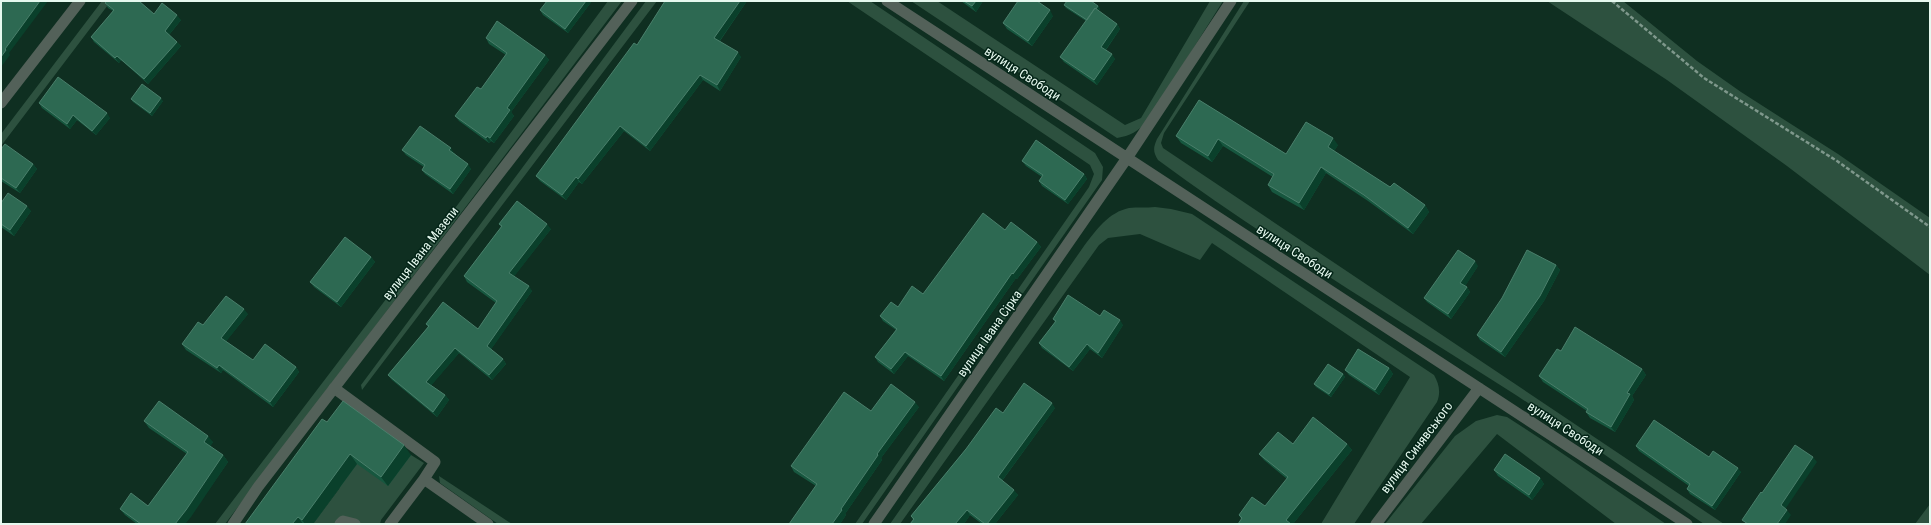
<svg xmlns="http://www.w3.org/2000/svg" width="1931" height="525" font-family="'Roboto Condensed',sans-serif">
<style>
.green{fill:#2d513f}
.lines{fill:none;stroke-linecap:round;stroke-linejoin:round}
.path{stroke:#7f988c;stroke-width:2.5;stroke-dasharray:4 2;stroke-linecap:butt}
.service{stroke:#536159;stroke-width:11}
.minor{stroke:#536159;stroke-width:11}
.wall{fill:#17573f}
.shaded-wall{fill:#0a402b}
.building{fill:#2d6952;stroke:#4a7f6b}
.labels{text-anchor:middle;stroke-width:3;stroke-linejoin:round;paint-order:stroke}
.street-label{font-size:13px;fill:#e6f9ef;stroke:#042518}
</style>
<rect width="100%" height="100%" fill="#0f2f21"/>
<path class="green" d="M102,1H111L1,146V134Z
M608,1H622L225,524H215L453,211Z
M646,1H657L362,390L361,385Z
M847,1H870L1095,153L1103,167L1102,180L862,524H855L1089,187L1094,174L1090,165Z
M911,1H937L1125,125L1141,118L1210,1H1223L1147,122C1138,131 1130,136 1117,138Z
M1244,1H1250L1164,133L1161,143L1163,148L1724,524H1704C1639,479 1575,433 1508,390C1390,315 1271,243 1158,160C1153,152 1153,148 1157,139Z
M1547,1H1623L1697,61L1741,92L1838,154L1930,218V275L1787,166L1667,80Z
M1155,207L1171,209L1192,214L1434,375C1439,384 1441,392 1437,402L1354,524H1321L1410,377L1212,243L1200,260L1140,234L1108,238L1099,245L900,524H890L1084,246C1096,230 1109,212 1129,208C1137,207 1147,208 1155,207Z
M1497,415L1507,417L1547,443L1666,524H1616L1497,434L1421,524H1385L1455,436L1476,421Z
M411,455L424,463L381,520L380,524H313L339,489L352,461Z
M439,476L512,524H498L440,483Z
M1930,504V524H1915Z"/>
<g class="lines">
<path class="path" d="M1612,1L1704,78L1837,161L1930,227"/>
<path class="service" d="M334,388L435,462L424,479L488,524
M340,524L343,521L355,524
M390,524L424,479"/>
<path class="minor" d="M887,1L1687,524
M1,103L80,1
M233,524L258,487L632,1
M874,524L1127,158L1231,1
M1376,524L1479,388"/>
</g>
<path class="wall" d="M547,1H592L568,33L543,15L540,10Z
M665,1H747L720,41L741,57L720,91L703,80L650,151L624,131L582,184L579,182L566,200L540,181L536,176L637,45Z
M961,1H983L976,12Z
M105,3L181,20L169,35L181,46L148,84L121,60L119,63L94,42L91,37L113,11L108,8Z
M1064,5L1098,6L1100,9L1098,11L1117,24L1120,29L1106,50L1115,59L1097,85L1064,62L1060,57L1086,21L1066,8Z
M1053,16L1032,46L1007,29L1003,23Z
M486,38L545,55L549,60L511,112L514,116L494,143L491,141L489,143L459,121L455,116L481,89L506,55L489,44Z
M131,99L163,101L152,116L133,102Z
M1199,100L1286,154L1338,145L1334,151L1390,187L1425,205L1429,212L1413,234L1368,201L1326,173L1304,210L1272,192L1268,185L1273,177L1223,146L1212,162L1181,143L1176,136Z
M39,103L110,118L96,135L77,120L70,129L42,108Z
M1,149L33,164L37,169L20,193L1,181Z
M402,150L454,153L471,169L453,194L425,174L422,170L424,167L406,155Z
M1022,161L1084,174L1087,179L1068,204L1042,186L1039,181L1042,177L1026,166Z
M1,203L31,211L14,236L1,227Z
M499,224L551,229L514,276L532,291L491,349L503,359L506,364L492,380L459,353L431,385L445,395L449,400L437,417L392,380L388,375L428,327L426,324L478,329L496,303L467,282L464,276L501,227Z
M1005,230L1037,242L1041,247L1017,279L1016,278L944,381L908,356L894,374L878,362L875,357L896,330L883,321L880,316L923,294Z
M371,257L375,262L341,307L314,287L310,282Z
M1556,265L1560,270L1544,301L1505,357L1480,340L1477,335Z
M1478,266L1465,286L1467,287L1470,292L1451,319L1427,302L1424,298Z
M248,314L226,341L253,360L296,367L299,372L273,407L223,370L221,373L186,350L182,344L203,325Z
M1100,316L1123,325L1102,358L1090,349L1073,371L1042,348L1039,343L1055,322L1053,319Z
M1561,351L1642,369L1646,375L1632,396L1634,400L1615,432L1590,418L1586,412L1587,411L1543,382L1539,376Z
M1389,368L1393,374L1379,395L1349,375L1345,370Z
M1343,374L1345,377L1331,397L1316,387L1314,384Z
M919,407L881,458L882,460L845,514L846,515L840,524H789L816,486L794,472L791,466L871,411Z
M1055,408L1002,481L1018,495L995,524H982L970,515L964,524H910L913,520L911,516L966,449L1003,413Z
M144,421L213,442L210,446L223,455L228,462L185,524H137L125,515L120,509L148,506L187,454L149,428Z
M327,422L411,455L388,486L357,464L313,524H245Z
M1293,444H1347L1352,450L1293,524L1241,519L1239,515L1265,506L1287,479L1264,460L1259,454Z
M1636,446L1709,457L1741,472L1715,510L1690,494L1687,489L1689,486L1639,451Z
M1494,470L1540,478L1544,484L1532,500L1498,476Z"/>
<path class="shaded-wall" d="M40,1H48L9,53L10,55L1,67V57L5,49Z
M586,1H592L568,33L565,29Z
M740,1H747L718,43L714,38Z
M976,1H983L976,12L972,6Z
M1098,6L1100,9L1089,24L1087,21Z
M1050,10L1053,16L1032,46L1028,41Z
M177,15L181,20L168,36L165,31Z
M1117,24L1120,29L1104,52L1101,47Z
M177,42L181,46L148,84L144,79Z
M738,52L741,57L720,91L717,85Z
M1112,54L1115,59L1097,85L1094,80Z
M545,55L549,60L511,112L514,116L494,143L490,138L507,108Z
M117,56L121,60L119,63L115,58Z
M700,75L703,80L650,151L646,146Z
M161,98L163,101L152,116L150,113Z
M107,113L110,118L96,135L92,131Z
M73,115L77,120L70,129L67,124Z
M620,126L624,131L582,184L578,179Z
M487,136L491,141L489,143L486,138Z
M1333,138L1338,145L1333,153L1328,147Z
M1218,139L1223,146L1212,162L1208,156Z
M451,148L454,153L453,155L449,150Z
M33,164L37,169L20,193L16,188Z
M468,164L471,169L453,194L450,189Z
M1321,167L1326,173L1304,210L1299,203Z
M1084,174L1087,179L1068,204L1065,200Z
M576,177L579,182L566,200L562,195Z
M1425,205L1429,212L1413,234L1408,228Z
M27,206L31,211L14,236L10,230Z
M547,224L551,229L513,278L509,273Z
M1037,242L1041,247L1017,279L1013,274Z
M371,257L375,262L341,307L337,302Z
M1475,261L1478,266L1464,288L1460,283Z
M1556,265L1560,270L1544,301L1505,357L1501,352Z
M1012,273L1016,278L944,381L941,376Z
M529,286L532,291L490,351L487,346Z
M1467,287L1470,292L1451,319L1448,314Z
M244,309L248,314L225,343L221,338Z
M1120,320L1123,325L1102,358L1098,353Z
M1087,344L1090,349L1073,371L1069,367Z
M455,348L459,353L430,387L426,382Z
M905,352L908,356L894,374L891,369Z
M503,359L506,364L492,380L489,375Z
M219,365L223,370L221,373L217,368Z
M296,367L299,372L273,407L270,402Z
M1389,368L1393,374L1379,395L1375,390Z
M1642,369L1646,375L1632,396L1634,400L1615,432L1611,427L1627,393Z
M1343,374L1345,377L1331,397L1329,394Z
M445,395L449,400L437,417L433,412Z
M915,402L919,407L881,458L882,460L845,514L846,515L840,524H832L841,509L877,454Z
M1052,403L1055,408L1001,482L998,477Z
M208,436L213,442L209,449L204,442Z
M1347,444L1352,450L1293,524H1289L1286,520Z
M404,445L411,455L388,486L381,477Z
M350,454L357,464L313,524H305L302,520Z
M223,455L228,462L191,517L185,524H175Z
M1813,457L1817,462L1784,511L1781,505Z
M1738,468L1741,472L1715,510L1712,506Z
M1540,478L1544,484L1532,500L1529,495Z
M1014,490L1018,495L995,524H987Z
M967,510L970,515L964,524H955Z
M1787,510L1791,515L1785,524H1777Z
M298,517L303,524H292Z"/>
<path class="building" d="M1,1H40L5,49L6,50L1,57Z
M107,1H139L154,14L162,3L177,15L165,31L177,42L144,79L117,56L115,58L91,37L114,10L105,3Z
M547,1H586L565,29L540,10Z
M665,1H740L714,38L738,52L717,85L700,75L646,146L620,126L578,179L576,177L562,195L536,176L634,43L637,45Z
M964,1H976L972,6Z
M1018,1H1037L1050,10L1028,41L1003,23Z
M1067,1H1091L1098,6L1096,9L1095,8L1087,20L1064,5Z
M1095,8L1117,24L1101,47L1112,54L1094,80L1060,57Z
M497,21L545,55L507,108L510,110L490,138L487,136L486,138L455,116L477,87L481,89L507,53L486,38Z
M58,77L107,113L92,131L73,115L67,124L39,103Z
M142,84L161,98L150,113L131,99Z
M1199,100L1286,154L1306,122L1333,138L1328,147L1390,187L1394,183L1425,205L1408,228L1364,195L1321,167L1299,203L1268,185L1274,174L1218,139L1208,156L1176,136Z
M420,126L451,148L449,150L468,164L450,189L422,170L425,165L402,150Z
M1036,140L1084,174L1065,200L1039,181L1043,175L1022,161Z
M5,144L33,164L16,188L1,178V149Z
M8,193L27,206L10,230L1,224V203Z
M517,201L547,224L509,273L529,286L487,346L503,359L489,375L455,348L426,382L445,395L433,412L388,375L429,326L426,324L443,302L478,329L497,301L464,276L502,226L499,224Z
M983,213L1005,230L1011,222L1037,242L1013,274L1012,273L941,376L905,352L891,369L875,357L897,329L880,316L891,302L898,307L912,286L923,294Z
M345,237L371,257L337,302L310,282Z
M1458,250L1475,261L1460,283L1467,287L1448,314L1424,298Z
M1527,250L1556,265L1540,296L1501,352L1477,335L1502,298Z
M1068,295L1100,316L1104,310L1120,320L1098,353L1087,344L1069,367L1039,343L1056,321L1053,319Z
M226,296L244,309L221,338L253,360L265,344L296,367L270,402L219,365L217,368L182,344L198,322L203,325Z
M1575,327L1642,369L1627,393L1630,394L1611,427L1586,412L1588,409L1539,376L1557,349L1561,351Z
M1358,349L1389,368L1375,390L1345,370Z
M1328,364L1343,374L1329,394L1314,384Z
M1024,383L1052,403L998,477L1014,490L987,524H985L967,510L955,524H910L914,519L911,516L966,449L996,408L1003,413Z
M891,384L915,402L877,454L878,455L841,509L842,510L832,524H789L817,484L791,466L844,392L871,411Z
M159,401L208,436L204,442L223,455L186,510L175,524H141L120,509L131,493L148,506L188,452L144,421Z
M343,401L404,445L381,477L350,454L302,520L298,517L292,524H245L322,419L327,422Z
M1313,417L1347,444L1286,520L1291,524H1238L1242,518L1239,515L1252,497L1265,506L1288,477L1259,454L1278,432L1293,444Z
M1654,420L1709,457L1713,451L1738,468L1712,506L1687,489L1690,484L1636,446Z
M1795,445L1813,457L1781,505L1787,510L1777,524H1748L1742,520L1761,492L1762,493Z
M1505,454L1540,478L1529,495L1494,470Z"/>
<g class="labels">
<g class="street-label">
<text transform="translate(1023 73) rotate(33)" y="5">вулиця Свободи</text>
<text transform="translate(1295 251) rotate(33)" y="5">вулиця Свободи</text>
<text transform="translate(420 253) rotate(-52)" y="5">вулиця Івана Мазепи</text>
<text transform="translate(989 333) rotate(-55)" y="5">вулиця Івана Сірка</text>
<text transform="translate(1566 428) rotate(33)" y="5">вулиця Свободи</text>
<text transform="translate(1416 447) rotate(-53)" y="5">вулиця Синявського</text>
</g>
</g>
<rect width="1931" height="525" fill="none" stroke="#e6f9ef" stroke-width="4"/>
</svg>
